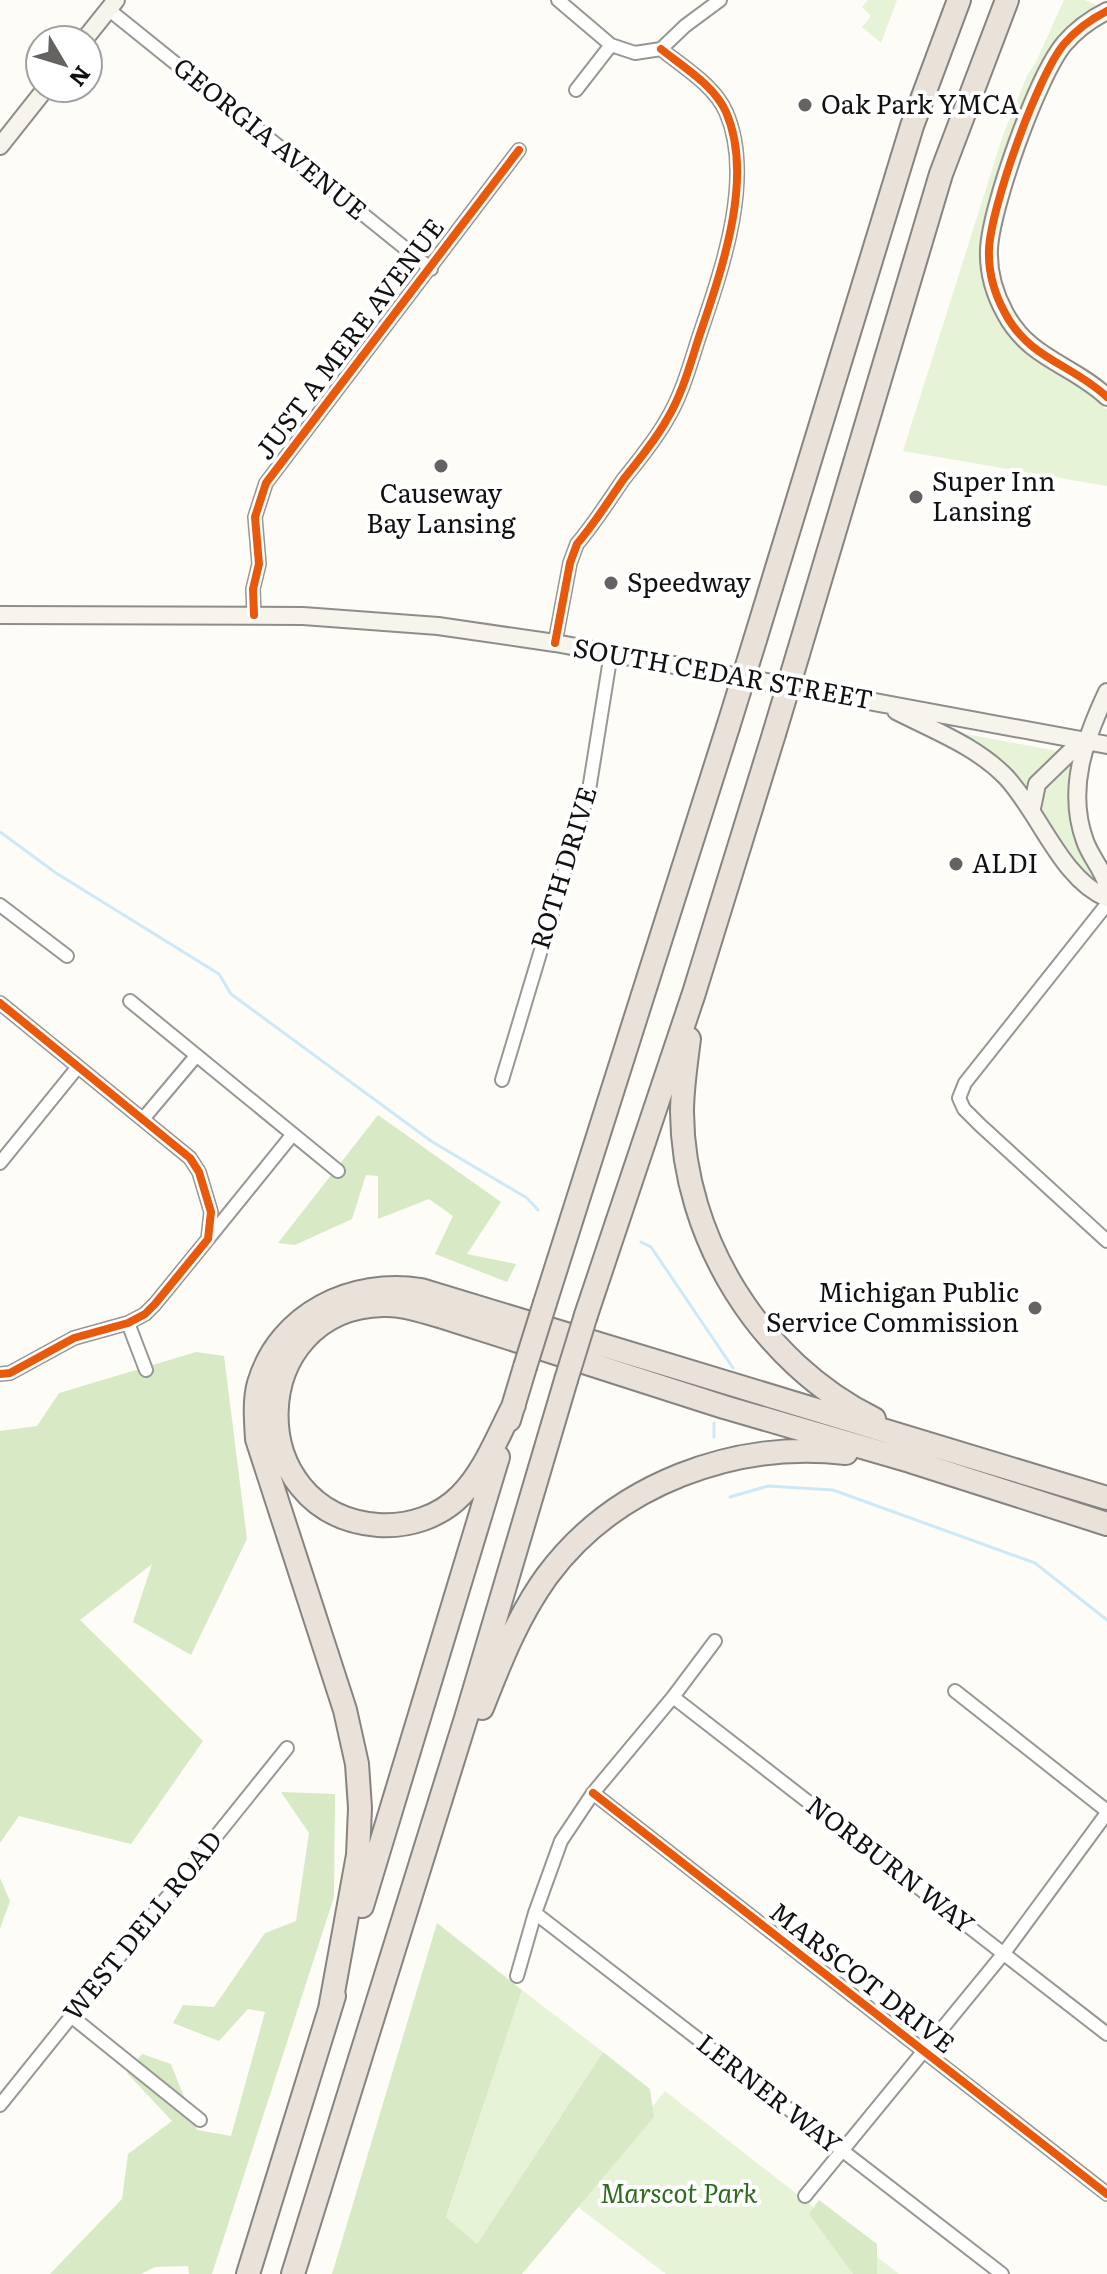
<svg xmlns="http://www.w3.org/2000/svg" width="1107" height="2274" font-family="Literata,serif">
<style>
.green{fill:#e7f3d7}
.forest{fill:#d8eac5}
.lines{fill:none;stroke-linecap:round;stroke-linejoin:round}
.stream{stroke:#cde8f7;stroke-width:3}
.street-casing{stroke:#979795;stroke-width:16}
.secondary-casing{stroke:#8e8d8b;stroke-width:20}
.highway-casing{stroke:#858482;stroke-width:26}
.street{stroke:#fffffe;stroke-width:12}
.secondary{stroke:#f6f4eb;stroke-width:16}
.highway{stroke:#eae1d8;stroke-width:22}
.highway-bridge-casing{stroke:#858482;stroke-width:26;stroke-linecap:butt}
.highway-bridge{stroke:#eae1d8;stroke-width:22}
.cycleway-casing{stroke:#fff;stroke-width:13}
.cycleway{stroke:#e8590c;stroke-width:8}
.poi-dot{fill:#646362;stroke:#fff;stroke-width:3}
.labels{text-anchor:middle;stroke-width:8;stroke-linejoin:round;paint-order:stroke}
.poi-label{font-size:26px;fill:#111;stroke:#fff;text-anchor:start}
.street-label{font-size:26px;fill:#111;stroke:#fff}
.park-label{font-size:26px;font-style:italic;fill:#2f6b1f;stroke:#fff}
</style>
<rect width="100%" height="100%" fill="#fdfcf7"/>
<path class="green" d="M868,0H897L881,43L862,27L871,16L862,7Z
M1064,0H1085L1097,5C1079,15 1063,29 1051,46C1026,81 981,204 980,247C978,274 985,300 999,323C1029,372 1073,372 1107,410V486L903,451L1003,135L1027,76L1036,62Z
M955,732L1063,752V753L1026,789L1009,771Z
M1074,759L1100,882L1095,886L1068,855L1041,811L1038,805L1040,789Z
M969,1468L1107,1506V1517L968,1471Z
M522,1990L603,2052L477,2244L446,2217Z
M665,2091L899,2274H666L574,2204Z"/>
<path class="forest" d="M378,1115L501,1202L467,1254L516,1264L507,1282L435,1254L453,1216L429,1199L378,1219V1176L366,1175L352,1219L295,1245L278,1243Z
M196,1352L224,1356L247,1539L191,1655L133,1622L152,1564L80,1620L203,1741L131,1844L19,1816L0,1843V1431L37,1426L59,1393Z
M281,1792L335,1794L334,1897L212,2274H189L188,2266L155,2267L141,2274H50L122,2199L128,2154L172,2121L127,2073L142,2054L171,2064L197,2130L231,2136L265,2012L248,2009L219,2041L173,2023L183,2005L214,2007L265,1933L296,1921L309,1833Z
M0,1878L10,1901L0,1929Z
M437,1923L522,1990L446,2217L477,2244L603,2052L650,2089L654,2117L522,2274H332Z
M819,2200L877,2244V2274H853L809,2214Z"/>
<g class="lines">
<path class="stream" d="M0,832L56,873L219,974L231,994L431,1141L527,1198L538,1210
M641,1242L651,1247L733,1368
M714,1437V1423
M730,1497L768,1486L833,1490L1035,1563L1107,1620"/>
<defs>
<path id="street" d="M558,0L611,45L635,53L661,49L685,26L720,0
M108,9L431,269
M576,90L611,45
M254,615L253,589L259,564L255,517L266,483L519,150
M555,643L570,563L577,544C594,524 608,502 623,480C638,461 654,442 666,421C682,395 690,365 699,337C721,272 755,178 726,112C714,85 683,67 661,49
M1107,904L965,1083L959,1098L964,1109L980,1125L1107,1241
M0,905L67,956
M130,1001L338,1171
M0,1003L190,1158L199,1172L211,1212L208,1239L155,1304L145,1314L128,1323L74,1338L10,1373L0,1374
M502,1080L589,790L611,653
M143,1119L196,1056
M0,1163L77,1068
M208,1239L293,1134
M128,1323L146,1370
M955,1691L1107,1811
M673,1697L1107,2034
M593,1793L1107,2194
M535,1913L1002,2274
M517,1976L535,1913L561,1841L593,1793L673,1697L715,1641
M71,2016L200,2120
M0,2105L287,1748
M805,2196L1004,1953L1107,1813"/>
<path id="secondary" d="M1107,11C1091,19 1076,30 1064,44C1037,77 991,207 989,249C988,272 994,293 1005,313C1029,359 1072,364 1107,397
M84,40L116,0
M0,146L46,88
M0,615L303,616L438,626L555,643L1107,745
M1107,692C1085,739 1066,789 1085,841C1090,856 1103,870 1107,885
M896,711C933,730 976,746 1006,777C1040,813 1061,879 1107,898
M1032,808L1037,784L1069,753L1087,741"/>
<path id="highway" d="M755,640L912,126L959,0
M798,654L941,174L1007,0
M689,1039C686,1063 682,1088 682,1112C683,1239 761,1363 874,1419
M545,1303L728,727
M586,1315L694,993L774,734
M514,1405C498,1435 485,1471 461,1495C440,1517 408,1527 378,1525C239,1514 245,1308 383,1305C404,1304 424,1312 443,1317L724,1407L910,1461L1107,1524
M509,1420L525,1367
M482,1708C500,1662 518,1616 547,1576C615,1484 735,1440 846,1453
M362,1906L498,1457
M330,2009L358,1855L360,1808L357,1764L345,1710L257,1439C256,1421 254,1401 259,1383C280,1313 353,1279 421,1290L1107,1498
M248,2274L334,1996
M293,2274L466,1718L566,1380"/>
</defs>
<use href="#street" class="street-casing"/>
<use href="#secondary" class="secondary-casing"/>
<use href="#highway" class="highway-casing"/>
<use href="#street" class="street"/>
<use href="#secondary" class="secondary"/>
<use href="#highway" class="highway"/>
<defs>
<path id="highway-bridge" d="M728,727L755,640
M774,734L798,654
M525,1367L545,1303
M566,1380L586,1315"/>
</defs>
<use href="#highway-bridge" class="highway-bridge-casing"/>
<use href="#highway-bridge" class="highway-bridge"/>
<defs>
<path id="cycleway" d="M1107,11C1091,19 1076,30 1064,44C1037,77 991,207 989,249C988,272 994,293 1005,313C1029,359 1072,364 1107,397
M254,615L253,589L259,564L255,517L266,483L519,150
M555,643L570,563L577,544C594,524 608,502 623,480C638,461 654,442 666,421C682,395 690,365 699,337C721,272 755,178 726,112C714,85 683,67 661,49
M0,1003L190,1158L199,1172L211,1212L208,1239L155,1304L145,1314L128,1323L74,1338L10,1373L0,1374
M593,1793L1107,2194"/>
</defs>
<use href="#cycleway" class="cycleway-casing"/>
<use href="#cycleway" class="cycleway"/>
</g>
<g class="poi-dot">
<circle cx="805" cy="105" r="8"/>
<circle cx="441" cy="466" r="8"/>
<circle cx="916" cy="497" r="8"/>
<circle cx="611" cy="583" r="8"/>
<circle cx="956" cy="864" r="8"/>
<circle cx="1035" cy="1308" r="8"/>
</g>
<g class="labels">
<g class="poi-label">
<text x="821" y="114">Oak Park YMCA</text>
<text x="932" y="491">Super Inn<tspan x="932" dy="30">Lansing</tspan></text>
<text x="441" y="503" text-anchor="middle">Causeway<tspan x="441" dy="30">Bay Lansing</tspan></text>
<text x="627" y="592">Speedway</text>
<text x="972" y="873">ALDI</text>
<text x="1019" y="1302" text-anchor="end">Michigan Public<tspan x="1019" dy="30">Service Commission</tspan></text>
</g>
<g class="street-label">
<text transform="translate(270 139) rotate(39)" y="9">GEORGIA AVENUE</text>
<text transform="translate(350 339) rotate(-53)" y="9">JUST A MERE AVENUE</text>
<text transform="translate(723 674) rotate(10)" y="9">SOUTH CEDAR STREET</text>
<text transform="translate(564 868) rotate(-73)" y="9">ROTH DRIVE</text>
<text transform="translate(890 1865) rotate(38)" y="9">NORBURN WAY</text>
<text transform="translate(143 1926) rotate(-51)" y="9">WEST DELL ROAD</text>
<text transform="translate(862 1978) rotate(38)" y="9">MARSCOT DRIVE</text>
<text transform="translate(769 2094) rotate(38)" y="9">LERNER WAY</text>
</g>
<g class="park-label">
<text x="679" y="2203">Marscot Park</text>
</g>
</g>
<g transform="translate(64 64) rotate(128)"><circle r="38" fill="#ffffff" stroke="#a0a0a0" stroke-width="2"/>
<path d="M0-6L14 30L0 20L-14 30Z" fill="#646362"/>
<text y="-12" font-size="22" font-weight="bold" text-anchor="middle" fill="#111111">N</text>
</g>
</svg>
